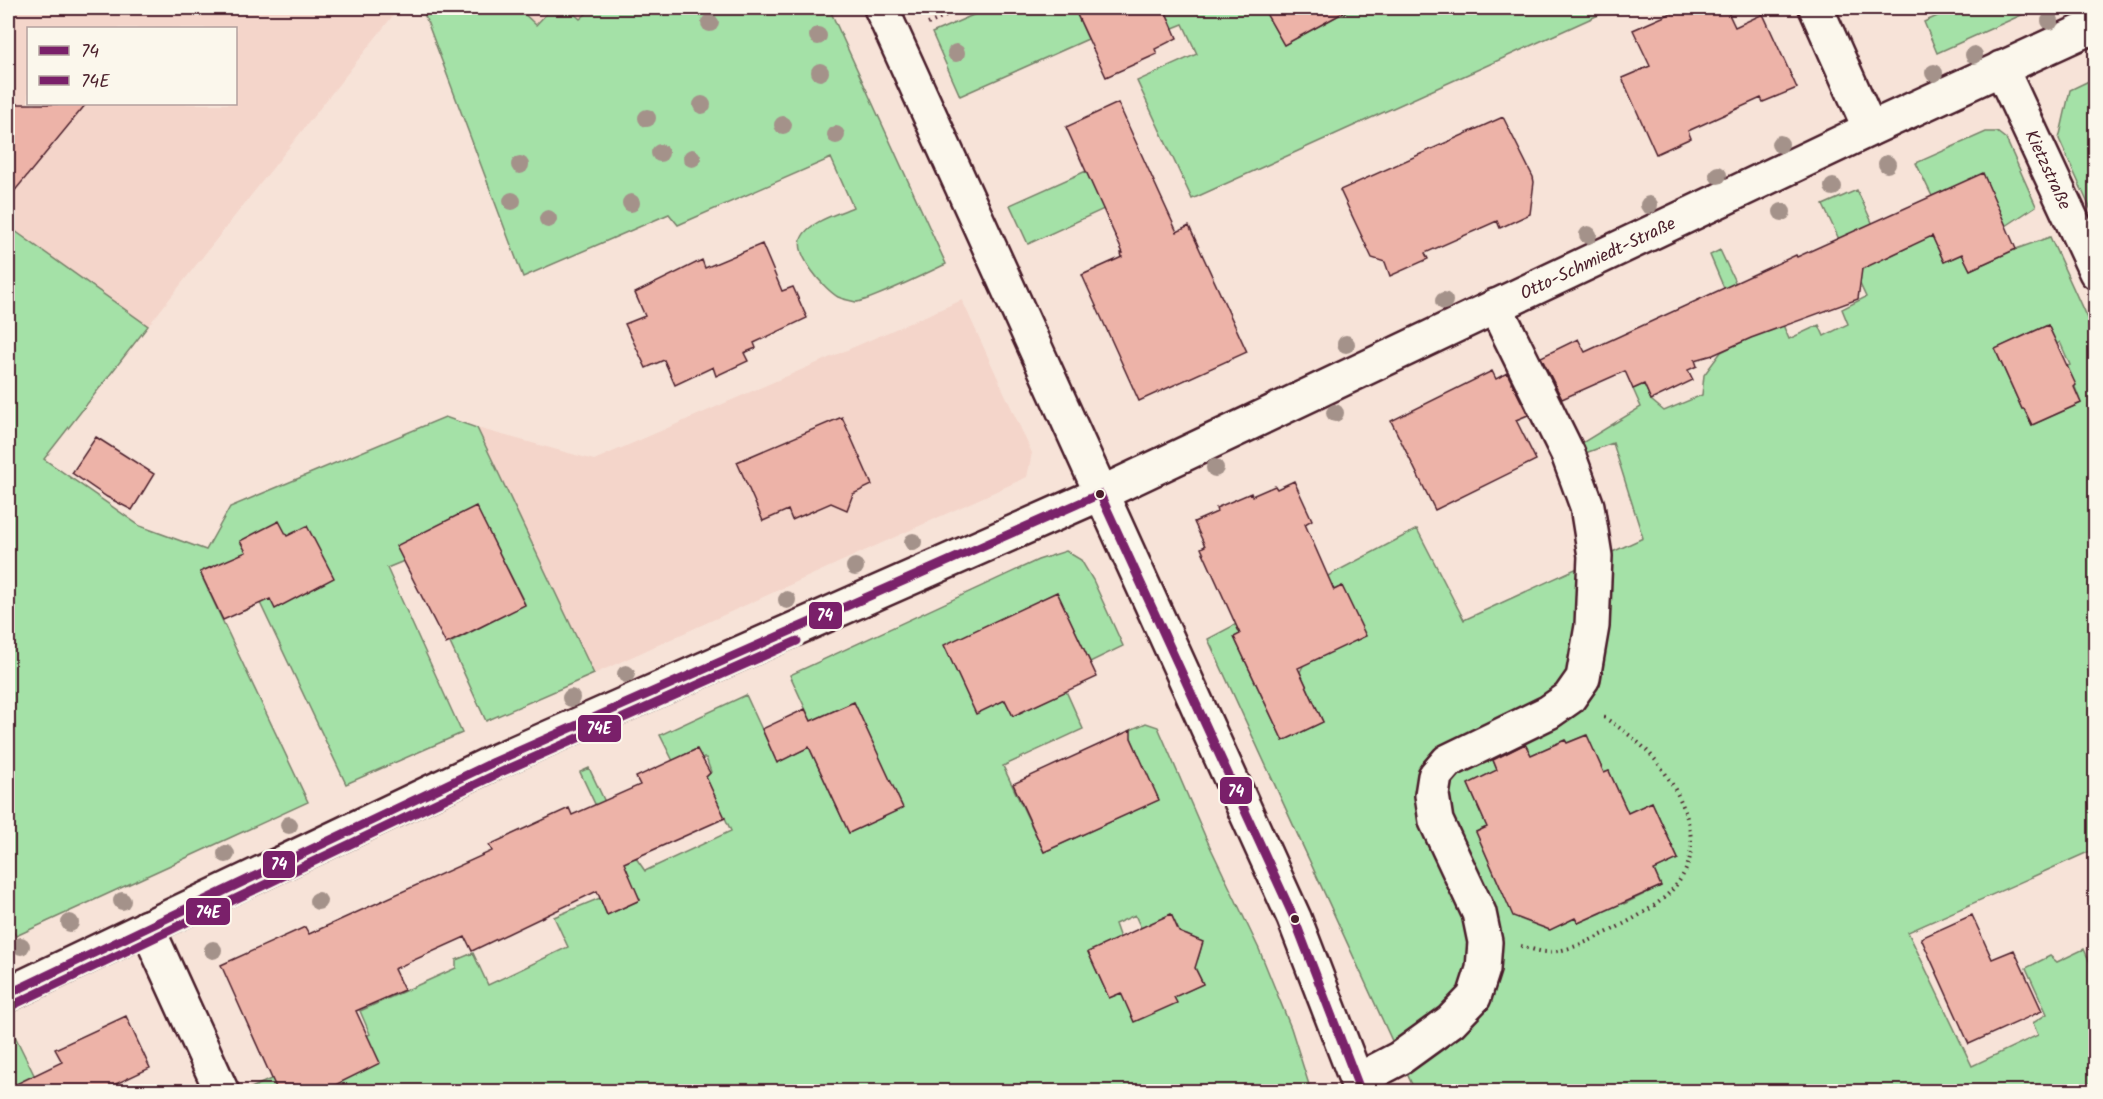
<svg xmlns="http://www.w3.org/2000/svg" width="2103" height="1099" font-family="Kalam,sans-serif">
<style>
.built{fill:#f4d5ca;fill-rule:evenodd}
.green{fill:#a4e1a7;stroke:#778069;stroke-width:1.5;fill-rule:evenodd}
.building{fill:#edb3a8;stroke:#4a1f2b;stroke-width:1.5}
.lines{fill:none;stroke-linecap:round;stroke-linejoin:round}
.minor-casing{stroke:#4a1f2b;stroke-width:38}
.path{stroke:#4a1f2b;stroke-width:4;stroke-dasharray:1.5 4.5;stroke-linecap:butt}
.minor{stroke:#fbf7ec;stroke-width:33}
.bus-1-casing{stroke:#fbf7ec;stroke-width:14}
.bus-2-casing{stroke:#fbf7ec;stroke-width:14}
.bus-1{stroke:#7a206a;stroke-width:9}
.bus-2{stroke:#7a206a;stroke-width:9}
.tree{fill:#a4928a}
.bus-dot{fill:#4a1f2b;stroke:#fbf7ec;stroke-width:2}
.labels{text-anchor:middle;stroke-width:4.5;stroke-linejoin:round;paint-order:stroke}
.street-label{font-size:18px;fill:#4a1f2b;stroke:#fbf7ec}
.line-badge{stroke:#fbf7ec;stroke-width:2}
.badge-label{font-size:16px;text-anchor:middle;font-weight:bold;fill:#fff}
</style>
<rect width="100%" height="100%" fill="#f7e3d8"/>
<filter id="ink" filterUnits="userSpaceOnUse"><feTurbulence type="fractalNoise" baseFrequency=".0167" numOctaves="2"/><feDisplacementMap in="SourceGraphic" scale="12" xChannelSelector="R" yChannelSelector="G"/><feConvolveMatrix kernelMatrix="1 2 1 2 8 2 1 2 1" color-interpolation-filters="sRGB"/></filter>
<g filter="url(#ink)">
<path class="built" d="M8,8H399L148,326L8,226ZM28,28H236V104H28Z
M518,8H552L536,25Z
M568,8H593L580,20Z
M962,300L1032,453L1027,477L594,674L477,428L594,460Z"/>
<path class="green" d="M422,8H518L536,25L552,8H568L580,19L593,8H829L946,264C931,271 868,302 856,302C852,301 842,299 838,297C824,289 793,253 802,237C810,221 838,214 853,207L831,158L678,225L669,214L523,277Z
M989,8H1074L1088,39L960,96L932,33Z
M1164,8H1263L1284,45L1352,8H1614L1192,199L1137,81L1197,54L1183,24L1173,28Z
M1955,8H2037L1937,53L1924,22Z
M2095,78V219L2059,139L2070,90Z
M1986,132H1997L2006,139L2036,206L2006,226L1983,174L1932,196L1916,163Z
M1086,171L1104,209L1028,244L1010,205Z
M1857,190L1888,257L1911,246L1928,226L1944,262L1962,254L1970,270L2016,249L2050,237L2095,336V849L1908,932L1972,1066L2038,1035L2033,1023L2047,1014L2026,968L2050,956L2057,962L2084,949L2095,974V1091H2093L2090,1084L2067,1092L1415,1091L1208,639L1417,529L1464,620L1643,538L1613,443L1580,455L1577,446L1641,407L1633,389L1644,384L1651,400L1664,411L1702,395L1704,375L1721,352L1746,340L1710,255L1720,250L1736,284L1783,325L1789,339L1819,325L1824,336L1848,324L1842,309L1866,297L1823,205ZM2048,325L2057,344L2060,342L2070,365L2067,366L2081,403L2032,425L2024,409H2022L1995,349ZM1342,586L1300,672L1323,722L1283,741L1234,637ZM1586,735L1604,773L1609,771L1628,813L1652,802L1678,859L1654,870L1661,886L1624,904L1621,898L1601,913L1578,923L1575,918L1549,930L1520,919L1524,907L1501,889L1476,832L1487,827L1468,784L1497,770L1493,760L1525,744L1531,755L1565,740L1567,743Z
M8,226L148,326L44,459L140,526L206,550L230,507L445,417L477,428L594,674L486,721L450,643L525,604L476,507L404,561L387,568L462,733L346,784L260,603L244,611L222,563L202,571L201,575L308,802L16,936L8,923Z
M1066,551L1081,560L1093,580L1123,646L1090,662L1057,592L945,645L976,713L1005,700L1013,716L1066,691L1083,729L1003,766L1044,852L1158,800L1128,731L1146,723L1158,727L1205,836L1259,949L1291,1028L1311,1091L250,1092L249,1089L370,1034L360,1011L456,968V960L473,953L488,985L568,947L554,917L600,898L607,915L640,900L580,772L589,768L622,838L645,871L731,831L706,777L711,772L706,758H701L696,749L673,761L660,735L746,695L777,762L809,747L849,833L902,808L854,702L811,721L790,675L1038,560ZM1171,914L1182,937L1187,935L1197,940L1201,948L1198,959L1192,961L1203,984L1174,997L1176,1003L1121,993L1109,998L1088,952L1120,938L1115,924L1135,915L1141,928Z
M14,1034L42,1091H13L10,1087L8,1088V1037Z"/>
<path class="building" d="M1074,8H1164L1177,38L1155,49L1157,54L1106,77Z
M1263,8H1352L1284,45Z
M1683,8H1726L1735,27L1763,14L1797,88L1763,102L1761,98L1688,131L1691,138L1656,154L1622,78L1650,66L1633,30Z
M1118,103L1177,232L1189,226L1247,352L1139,401L1082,275L1122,257L1121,253H1123L1066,127Z
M8,104H86L8,199Z
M1503,117L1533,177L1534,182L1530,214L1500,228L1497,221L1425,253L1428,259L1390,276L1385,262L1372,258L1340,190Z
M1983,173L2016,249L1970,270L1962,254L1944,262L1932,236L1862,269L1858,299L1751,338L1713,355L1695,360L1697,366L1688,370L1693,380L1651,400L1644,384L1633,389L1625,371L1562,399L1541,357L1578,339L1585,352L1796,255L1797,257Z
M762,244L782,291L793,287L807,318L754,343L756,348L744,353L748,361L716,376L713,367L675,385L664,360L646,368L625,324L645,316L635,293L702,260L705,268Z
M2048,325L2076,385L2074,387L2081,403L2032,425L2024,409H2022L1995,349Z
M1492,371L1496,379L1507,373L1528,415L1516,420L1536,460L1435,510L1391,421Z
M842,417L872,485L853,494L847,510L831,503L792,520L788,510L763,521L737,462Z
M96,437L154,474L132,510L107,497L72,473Z
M1294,481L1312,520L1305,524L1334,590L1342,586L1366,636L1298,668L1323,722L1283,741L1234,637L1240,634L1201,548L1205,546L1194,522L1217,512L1216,508L1251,493L1252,496L1275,486L1277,489Z
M476,506L525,605L446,644L396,546Z
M279,521L287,536L307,526L334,578L275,609L270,599L223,620L200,572L246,552L240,541Z
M1057,592L1097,677L1013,716L1005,700L976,714L944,645Z
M854,702L903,808L849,833L809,747L777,763L762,729L805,709L811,721Z
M1131,730V738L1159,800L1044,852L1013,784Z
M1587,735L1604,773L1609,771L1628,813L1652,802L1678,859L1654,870L1661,886L1578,923L1575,918L1550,930L1513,916L1476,832L1487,827L1468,784L1497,770L1493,760L1525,744L1531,755L1565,740L1567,743Z
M697,749L710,773L706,777L725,818L624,863L640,900L607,915L597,891L472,951L465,937L394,969L404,990L356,1011L380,1063L321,1092H278L221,965L305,927L309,934L492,851L489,845L569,808L572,815L640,785L636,777Z
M1171,914L1179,932L1203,942L1195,968L1203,984L1174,997L1177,1003L1134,1022L1121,993L1109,998L1088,952Z
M1972,915L1992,959L2014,950L2042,1011L1969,1044L1921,938Z
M126,1016L150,1068L99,1092H8V1088L62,1062L55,1049Z"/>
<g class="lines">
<defs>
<g id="minor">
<path d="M881,8L1294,918L1361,1092"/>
<path d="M1816,8L1870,129"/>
<path id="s1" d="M2001,68L2096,272"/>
<path d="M147,927L222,1092"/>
<path id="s2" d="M8,994L494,762L1100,494L1870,129L2096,25"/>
<path d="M1358,1080L1400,1058L1451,1021L1474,997L1483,969L1485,942L1479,913L1436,821L1432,795L1435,776L1448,761L1549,712L1569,698L1583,678L1592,626L1595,556L1587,506L1568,454L1495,306"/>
</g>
</defs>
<use href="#minor" class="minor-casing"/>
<path class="path" d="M928,24L964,8
M1521,946C1529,948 1539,952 1548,952C1571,951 1595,938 1616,928C1642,914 1668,901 1683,875C1704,840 1680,791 1657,762C1642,743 1622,729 1602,716"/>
<use href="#minor" class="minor"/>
<defs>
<path id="bus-1" d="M1100,494L1294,918L1361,1092
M8,994L494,762L1100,494"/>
<path id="bus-2" d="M13,1005L499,773L797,641"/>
</defs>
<use href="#bus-1" class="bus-1-casing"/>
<use href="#bus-2" class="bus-2-casing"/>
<use href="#bus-1" class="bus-1"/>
<use href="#bus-2" class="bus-2"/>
</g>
<g class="tree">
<circle cx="2050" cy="21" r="9"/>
<circle cx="710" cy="23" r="9"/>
<circle cx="818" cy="36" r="9"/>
<circle cx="956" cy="53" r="9"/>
<circle cx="1974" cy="55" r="9"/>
<circle cx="820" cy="72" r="9"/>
<circle cx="1934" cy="73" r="9"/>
<circle cx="702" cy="105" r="9"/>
<circle cx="647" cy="118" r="9"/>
<circle cx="783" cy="125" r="9"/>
<circle cx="836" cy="135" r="9"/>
<circle cx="1780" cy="144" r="9"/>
<circle cx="660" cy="153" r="9"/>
<circle cx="692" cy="158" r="9"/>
<circle cx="1887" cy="164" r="9"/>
<circle cx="520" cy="165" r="9"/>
<circle cx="1718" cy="175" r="9"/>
<circle cx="1833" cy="187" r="9"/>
<circle cx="512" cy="201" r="9"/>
<circle cx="631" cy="203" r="9"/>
<circle cx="1649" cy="205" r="9"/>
<circle cx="1782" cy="212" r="9"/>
<circle cx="548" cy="219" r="9"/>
<circle cx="1588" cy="235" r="9"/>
<circle cx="1444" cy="301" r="9"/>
<circle cx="1346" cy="344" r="9"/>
<circle cx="1335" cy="413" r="9"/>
<circle cx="1215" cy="468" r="9"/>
<circle cx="913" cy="542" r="9"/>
<circle cx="855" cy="567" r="9"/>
<circle cx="787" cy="600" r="9"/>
<circle cx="626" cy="674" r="9"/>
<circle cx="571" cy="698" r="9"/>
<circle cx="289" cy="825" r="9"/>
<circle cx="226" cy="854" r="9"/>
<circle cx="122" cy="901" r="9"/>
<circle cx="318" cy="901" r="9"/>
<circle cx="70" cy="923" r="9"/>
<circle cx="21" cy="946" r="9"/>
<circle cx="213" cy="950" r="9"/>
</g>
</g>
<g class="bus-dot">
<circle cx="1100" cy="494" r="5"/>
<circle cx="1295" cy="919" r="5"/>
</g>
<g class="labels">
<g class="street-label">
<text dy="6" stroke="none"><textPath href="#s1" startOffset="112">Kietzstraße</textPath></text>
<text dy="6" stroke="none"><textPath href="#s2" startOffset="1752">Otto-Schmiedt-Straße</textPath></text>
</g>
</g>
<g class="line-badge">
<rect x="808" y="601" width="35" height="29" rx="6" fill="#7a206a"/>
<rect x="577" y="714" width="45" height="29" rx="6" fill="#7a206a"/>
<rect x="1219" y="776" width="34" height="29" rx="6" fill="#7a206a"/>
<rect x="262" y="850" width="34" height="29" rx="6" fill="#7a206a"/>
<rect x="185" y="897" width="46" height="29" rx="6" fill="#7a206a"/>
</g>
<g class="badge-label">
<text x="825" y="621">74</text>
<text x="599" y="734">74E</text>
<text x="1236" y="797">74</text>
<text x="279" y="870">74</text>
<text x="208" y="918">74E</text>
</g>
<rect width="2103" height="1099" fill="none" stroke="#fbf7ec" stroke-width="30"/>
<rect x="15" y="15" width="2073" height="1069" fill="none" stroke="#4a1f2b" stroke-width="2" filter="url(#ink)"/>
<rect x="27" y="27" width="210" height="78" fill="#fbf7ec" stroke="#b4a19f" stroke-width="1.5"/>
<rect x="39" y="46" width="30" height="9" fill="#7a206a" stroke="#b4a19f" stroke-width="1.5"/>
<text x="81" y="57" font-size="18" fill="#4a1f2b">74</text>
<rect x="39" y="76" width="30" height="9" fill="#7a206a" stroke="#b4a19f" stroke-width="1.5"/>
<text x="81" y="87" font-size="18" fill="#4a1f2b">74E</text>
</svg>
